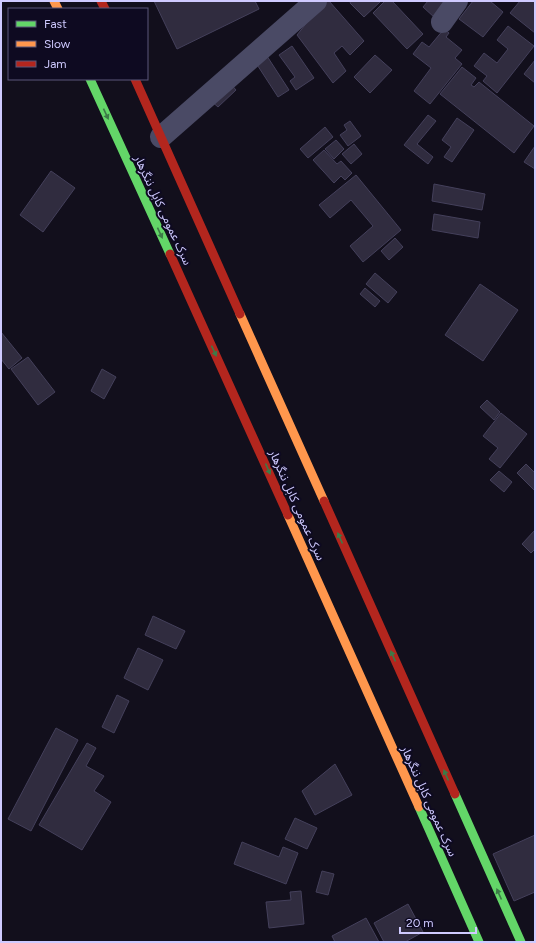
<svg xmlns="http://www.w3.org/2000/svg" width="536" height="943" font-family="Figtree,'Noto Sans Arabic',sans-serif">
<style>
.building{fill:#302c3f;stroke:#44405b}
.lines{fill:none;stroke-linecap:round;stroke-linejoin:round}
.street{stroke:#4a4a65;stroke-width:22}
.fast{stroke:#63d668;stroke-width:9}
.slow{stroke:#ff974d;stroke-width:9}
.jam{stroke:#b3261e;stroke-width:9}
.oneway{fill:#3d7a48}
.labels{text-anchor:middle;stroke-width:4;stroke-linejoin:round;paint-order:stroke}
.street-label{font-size:12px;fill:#cfcaff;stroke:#0e0a21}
</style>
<rect width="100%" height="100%" fill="#120f1c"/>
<path class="building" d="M154,1H255L259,9L177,49Z
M324,1H329L364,41L350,55L342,46L334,53L346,71L333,83L297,35Z
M351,1H381L364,17L350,3Z
M385,1H392L423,34L407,49L373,13Z
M428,1H449L435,18L423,7Z
M473,1H490L503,12L483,37L459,19Z
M520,1H535V33L510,13Z
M508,26L534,46L497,93L483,81L487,76L474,66L484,53L497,63L508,49L497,40Z
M444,29L449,33L446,37L462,50L455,58L462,64L430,104L414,91L431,68L413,54L422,42L429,47Z
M292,46L314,78L296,90L290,81L295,77L279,55Z
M265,53L289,90L278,97L254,60Z
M375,55L392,70L370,93L354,77Z
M535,60V83L524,74Z
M462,67L476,78L471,85L474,87L479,82L534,126L514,153L440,94Z
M229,82L236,90L218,107L210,100Z
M428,115L436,121L417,144L433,157L428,164L404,145Z
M457,118L474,130L452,162L444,157L451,147L442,140Z
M350,121L361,136L348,146L340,135L347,130L344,125Z
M325,127L333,137L308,158L300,149Z
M336,140L344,149L334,159L325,149Z
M354,144L362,154L351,164L342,154Z
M535,146V169L524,162Z
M324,150L337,164L341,161L352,173L345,180L341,176L334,183L313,160Z
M51,171L75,188L43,232L20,215Z
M356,175L401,230L363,262L350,246L373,226L351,200L330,218L319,205Z
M434,184L485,194L482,210L432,201Z
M434,214L480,222L478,238L432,230Z
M395,238L403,247L389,260L381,251Z
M375,273L397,292L388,303L366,284Z
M480,284L518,310L483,361L445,335Z
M365,288L380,301L375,307L360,294Z
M1,332L22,358L9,369L1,359Z
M28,357L55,392L38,405L11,369Z
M102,369L116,377L104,399L91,391Z
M487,400L500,412L494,420L480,407Z
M501,413L527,434L500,468L489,459L498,448L483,436Z
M526,464L535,473V491L517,473Z
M499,471L512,482L504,492L490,480Z
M535,530V549L531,553L522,544Z
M153,616L185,631L176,649L145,635Z
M138,648L163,660L148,690L124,678Z
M117,695L129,701L114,733L102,727Z
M56,728L78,740L31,831L8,819Z
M87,743L96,748L86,766L104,776L94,791L111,802L82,850L39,825Z
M335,764L352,795L315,815L302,791Z
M295,818L317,828L307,849L285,839Z
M535,835V892L514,901L493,854Z
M242,842L279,857L283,847L298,853L286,884L234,864Z
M322,871L334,874L328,895L316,892Z
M301,891L304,924L269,928L266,902L291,900L290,892Z
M408,904L423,932L405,942H384L374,923Z
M366,918L379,942H335L332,936Z"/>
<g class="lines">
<path class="street" d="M442,22L457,1
M161,137L316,1"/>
<path class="fast" d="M90,79L170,254
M455,794L521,942
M419,807L479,942"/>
<path class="slow" d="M54,1L58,9
M240,314L324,501
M288,515L419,807"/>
<path class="jam" d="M101,1L105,9
M135,79L240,314
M170,254L288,515
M324,501L455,794"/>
</g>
<defs><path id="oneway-solid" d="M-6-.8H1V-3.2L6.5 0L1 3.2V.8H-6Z"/></defs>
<g class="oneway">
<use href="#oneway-solid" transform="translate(106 114) rotate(65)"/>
<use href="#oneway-solid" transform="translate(160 233) rotate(65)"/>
<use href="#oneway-solid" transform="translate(214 351) rotate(65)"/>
<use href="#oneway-solid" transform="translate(268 469) rotate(66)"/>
<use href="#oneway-solid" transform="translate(340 538) rotate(-114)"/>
<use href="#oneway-solid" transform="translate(393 656) rotate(-114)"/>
<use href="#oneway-solid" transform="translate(446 775) rotate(-114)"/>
<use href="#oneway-solid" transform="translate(499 894) rotate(-114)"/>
</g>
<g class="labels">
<g class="street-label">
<text transform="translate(163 210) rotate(65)" y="4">سرک عمومی کابل ننگرهار</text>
<text transform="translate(297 505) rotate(66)" y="4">سرک عمومی کابل ننگرهار</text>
<text transform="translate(429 801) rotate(66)" y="4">سرک عمومی کابل ننگرهار</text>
</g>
</g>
<rect width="536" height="943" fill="none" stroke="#cfcaff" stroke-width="4"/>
<rect x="8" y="8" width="140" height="72" fill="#0e0a21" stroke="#5b577a"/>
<rect x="16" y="21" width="20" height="6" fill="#63d668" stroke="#5b577a"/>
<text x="44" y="28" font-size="12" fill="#cfcaff">Fast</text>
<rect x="16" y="41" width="20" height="6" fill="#ff974d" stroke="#5b577a"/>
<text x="44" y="48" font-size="12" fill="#cfcaff">Slow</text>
<rect x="16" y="61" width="20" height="6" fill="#b3261e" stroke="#5b577a"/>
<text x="44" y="68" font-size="12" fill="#cfcaff">Jam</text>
<path d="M400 927v6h76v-6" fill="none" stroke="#cfcaff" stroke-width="2"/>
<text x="406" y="927" font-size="12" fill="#cfcaff" stroke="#0e0a21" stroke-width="3" paint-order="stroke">20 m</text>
</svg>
